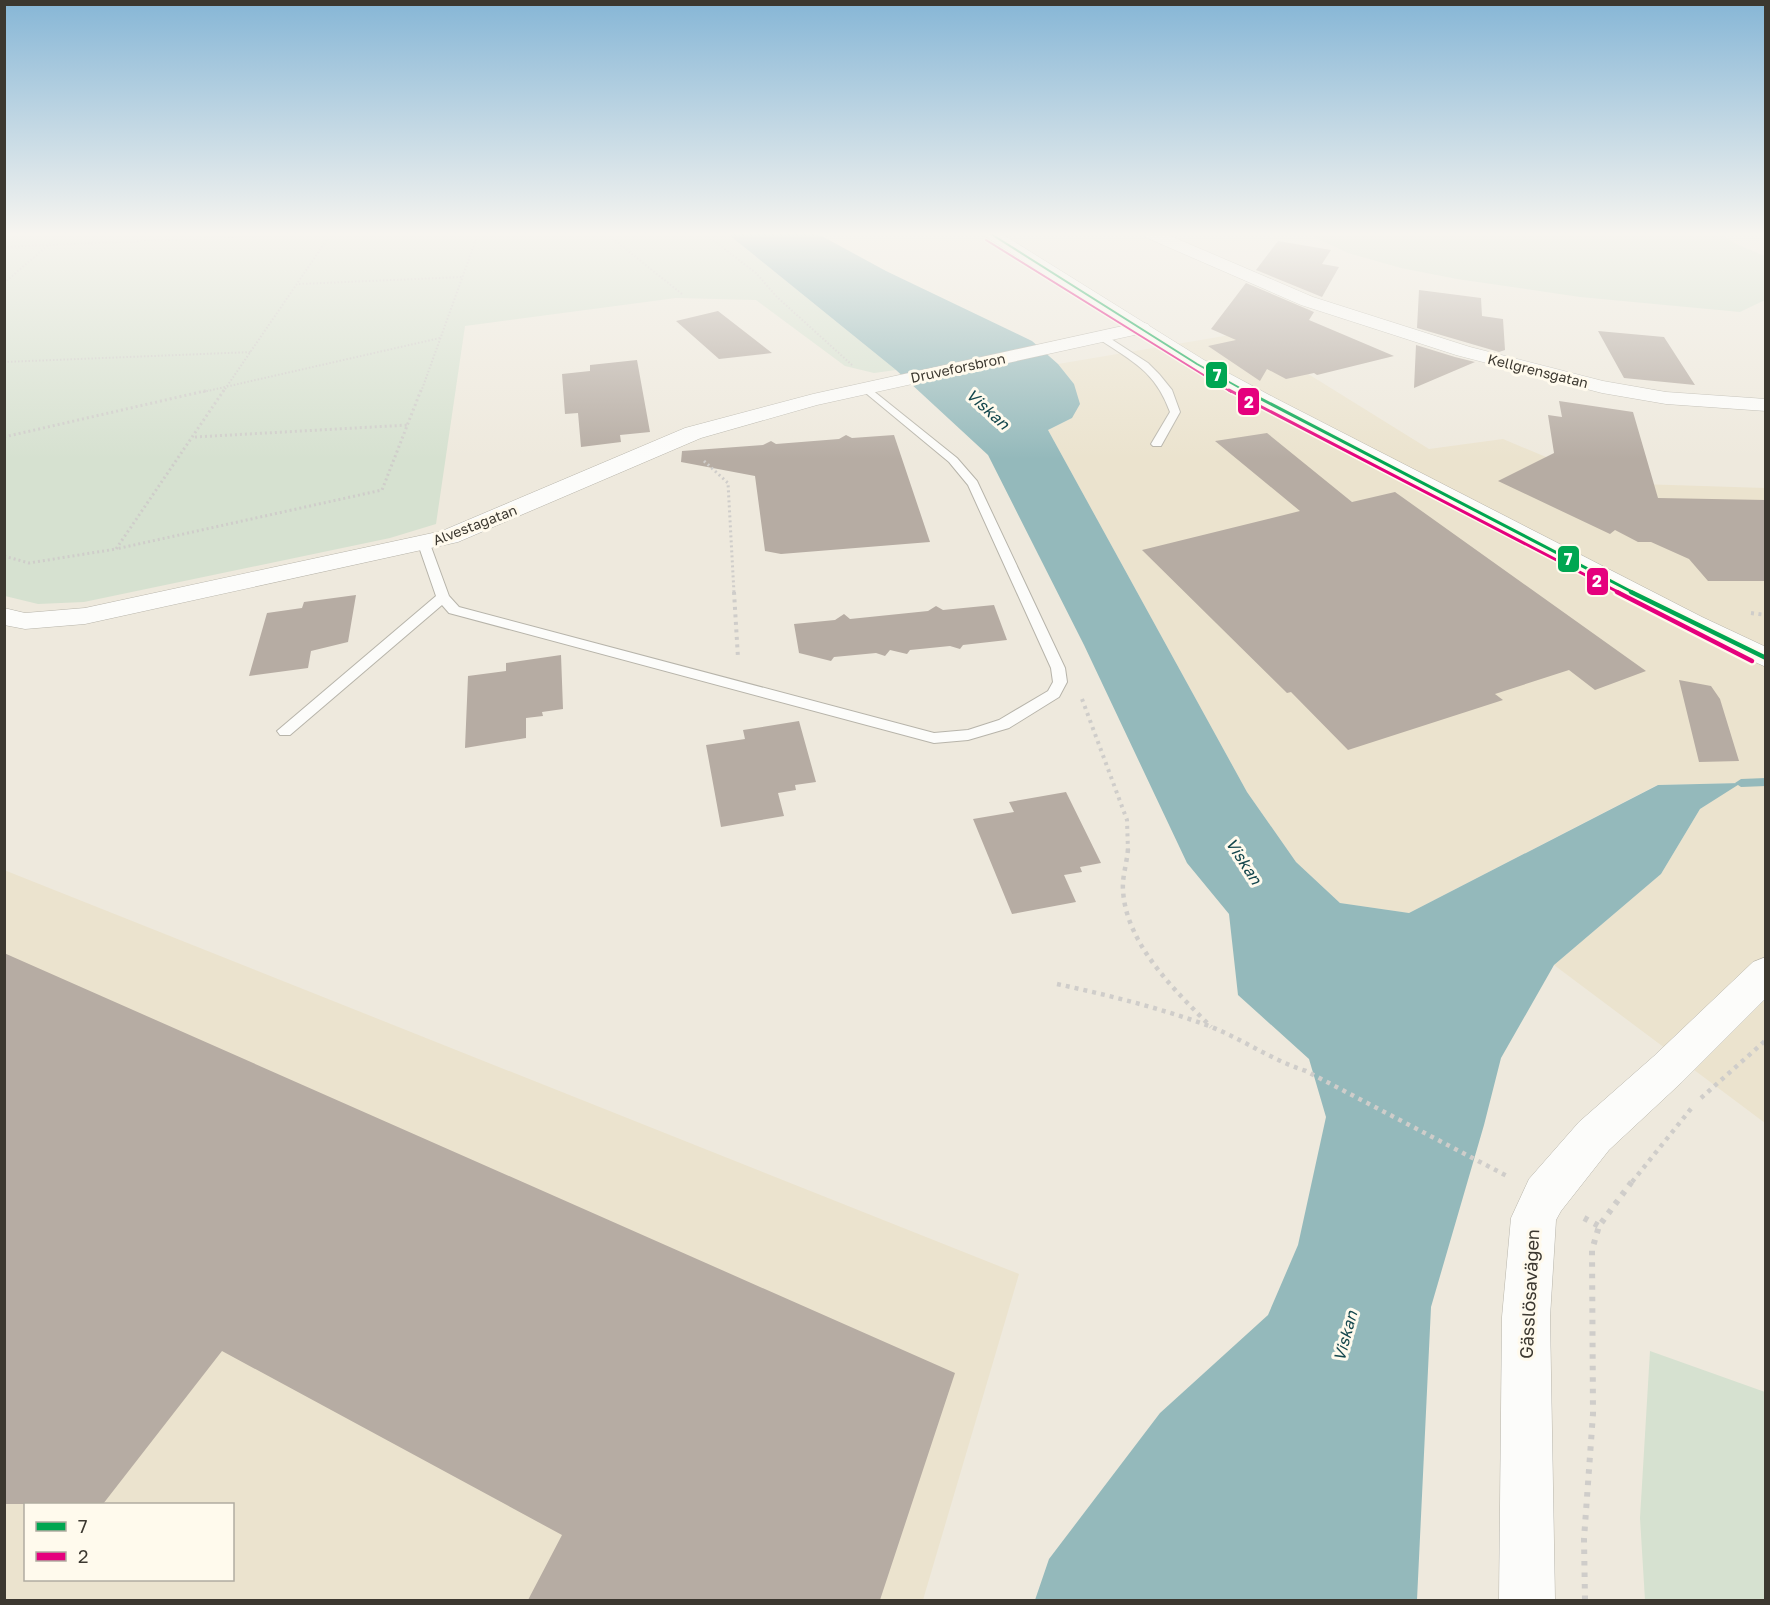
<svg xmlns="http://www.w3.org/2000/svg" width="1770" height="1605" font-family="'Golos Text',sans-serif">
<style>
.built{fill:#ebe3ce;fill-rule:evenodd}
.green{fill:#d6e1d0}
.water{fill:#94b9bb}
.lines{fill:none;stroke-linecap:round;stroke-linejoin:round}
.stream{fill:#94b9bb;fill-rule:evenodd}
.building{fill:#b6aca3}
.service-casing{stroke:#b7b4aa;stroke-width:2}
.minor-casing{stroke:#b7b4aa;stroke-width:1}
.tertiary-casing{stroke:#b7b4aa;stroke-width:1}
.path-far4{stroke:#cfcdca;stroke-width:2;stroke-dasharray:1.5 2;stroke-linecap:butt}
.path-far3{stroke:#cfcdca;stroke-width:3;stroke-dasharray:2 3;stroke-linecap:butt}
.path-far2{stroke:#cfcdca;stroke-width:4;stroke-dasharray:3 4.5;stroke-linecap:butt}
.path-far1{stroke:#cfcdca;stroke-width:4.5;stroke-dasharray:4 5;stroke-linecap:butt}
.path{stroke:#cfcdca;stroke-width:6;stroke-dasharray:4.5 7;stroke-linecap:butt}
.service{fill:#fcfcfa;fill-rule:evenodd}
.minor{fill:#fcfcfa;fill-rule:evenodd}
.tertiary{fill:#fcfcfa;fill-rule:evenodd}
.bus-1-far2-casing{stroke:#fffaed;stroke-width:4.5}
.bus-1-far1-casing{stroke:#fffaed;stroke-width:6}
.bus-1-casing{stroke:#fffaed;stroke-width:9}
.bus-2-far2-casing{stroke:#fffaed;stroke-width:4.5}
.bus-2-far1-casing{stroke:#fffaed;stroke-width:6}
.bus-2-casing{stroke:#fffaed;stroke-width:9}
.bus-1-far2{stroke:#00a651;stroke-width:2}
.bus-1-far1{stroke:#00a651;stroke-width:3}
.bus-1{stroke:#00a651;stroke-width:4.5}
.bus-2-far2{stroke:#e5007d;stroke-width:2}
.bus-2-far1{stroke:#e5007d;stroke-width:3}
.bus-2{stroke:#e5007d;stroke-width:4.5}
.labels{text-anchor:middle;stroke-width:6;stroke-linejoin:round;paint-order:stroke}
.far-street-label{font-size:14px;fill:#3c3830;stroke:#fffaed}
.water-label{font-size:16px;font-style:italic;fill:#14474d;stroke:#fffaed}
.near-street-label{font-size:18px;fill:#3c3830;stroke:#fffaed}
.line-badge{stroke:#fffaed;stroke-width:2}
.badge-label{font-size:16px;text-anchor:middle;font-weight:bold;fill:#fff}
</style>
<rect width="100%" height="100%" fill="#eee9dd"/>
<path class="built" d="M1242,333L1429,449L1503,439L1608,483L1765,488V1123L1554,965L1661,874L1700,809L1739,783L1657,785L1409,913L1340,903L1296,862L1247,792L1048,430L1072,418L1074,384L1058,364Z
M4,870L1019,1274L923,1600H5ZM26,1504H232V1580H26Z"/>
<path class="green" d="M5,234H728L896,370L874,373L845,366L756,300L676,298L465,326L436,524L390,538L84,602L38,604L5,596Z
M1308,234H1722L1734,243L1765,256V300L1740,312L1580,297L1457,279L1401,268L1348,253Z
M1650,1351L1765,1392V1600H1645L1640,1518Z"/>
<path class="water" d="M728,234H818L886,271L1032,341L1058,364L1074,384L1080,404L1072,418L1048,430L1247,792L1296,862L1340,903L1409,913L1658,785L1741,783L1700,809L1661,874L1554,965L1501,1058L1484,1125L1431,1307L1417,1600H1035L1049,1559L1160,1413L1268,1315L1298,1245L1326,1117L1309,1059L1238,995L1229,914L1187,863L1084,645L988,455L896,370Z"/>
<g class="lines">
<path class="stream" d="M1766,778V786L1741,787L1735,783L1741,779Z"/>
</g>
<path class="building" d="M1278,241L1331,250L1322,264L1339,267L1322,297L1256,270Z
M1246,283L1314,312L1309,320L1394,356L1317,375L1314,373L1286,379L1267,369L1260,381L1208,346L1236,340L1211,329Z
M1419,290L1481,298L1482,316L1503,319L1505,350L1499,352L1417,328Z
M718,311L772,353L719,359L676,321Z
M1598,331L1664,337L1695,385L1624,378Z
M1416,345L1455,357L1475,362L1414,388Z
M637,360L650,432L620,435L621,442L581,447L578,413L565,414L562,374L590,371V365Z
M1559,401L1633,412L1658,498L1766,500V581H1708L1689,559L1651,542H1638L1615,530L1610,534L1498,481L1554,453L1548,415L1562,417Z
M1267,433L1352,502L1395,492L1646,671L1595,690L1569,670L1495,694L1503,700L1348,750L1291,692L1287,693L1142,550L1300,511L1215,441Z
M846,435L852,438L894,435L930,542L781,554L765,551L755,476L681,462L682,451L763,445L771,441L776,444L839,439Z
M356,595L348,642L311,651L308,668L249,676L267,613L302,608L304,602Z
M994,605L1007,640L963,645L960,649L950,646L910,650L907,654L890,650L885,656L876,653L834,657L831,661L799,653L794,624L835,620L844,614L850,619L928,611L936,606L943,610Z
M561,655L563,709L542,712L543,716L526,718V738L465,748L468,676L506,671V663Z
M1679,680L1711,686L1720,699L1739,761L1699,762Z
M799,721L816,782L795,785L796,790L778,793L784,816L721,827L706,745L745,739L743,730Z
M1066,792L1101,863L1080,867L1082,872L1064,875L1076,902L1012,914L973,819L1014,812L1009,802Z
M4,953L955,1373L880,1600H528L562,1535L222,1351L103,1504H4Z"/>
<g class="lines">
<defs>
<path id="service" d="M1099,335H1105L1148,363L1159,374L1172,390L1180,412L1161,446H1153L1151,444L1170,412C1155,371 1133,362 1099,339Z
M866,385L957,458L977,481L1065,668L1067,682L1059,697L1009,728L968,740L934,743L449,613L442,605L290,735H280L277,731L436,596L418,544L424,540L430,544L449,596L459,607L934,733L968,730L999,720L1048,691L1053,682L1051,668L968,485L949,462L862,390V386Z"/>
<path id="minor" d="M1143,234H1166L1313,297L1470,347L1603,381L1666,392L1766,399V411L1666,404L1602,393L1456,355L1301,305L1145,237Z
M1141,322L1148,324L1151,328L1148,332L817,405L701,438L458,542L85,624L25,629L4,625V608L25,613L85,608L442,531L685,428L813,394Z"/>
<path id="tertiary" d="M982,234H1002L1204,360L1275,398L1702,617L1766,647V667L1682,629L1482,522L1259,408L1190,368Z
M1766,957V998L1682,1082L1609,1150L1561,1211L1556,1220L1550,1317L1555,1600H1499L1502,1317L1511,1218L1529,1179L1579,1122L1654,1056L1753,962Z"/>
</defs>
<use href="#service" class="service-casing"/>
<use href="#minor" class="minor-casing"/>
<use href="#tertiary" class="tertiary-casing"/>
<path class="path-far4" d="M607,234L682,294
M705,234L756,273L777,297L852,365
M4,247L309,234
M4,283L61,234
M299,284L462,277
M4,362L252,352
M203,392L440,338
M223,392L331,234
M421,392L478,234"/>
<path class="path-far3" d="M224,390L116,549L382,490L421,390
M4,437L209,390
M195,437L408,425
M704,461L728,483L734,593
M4,556L29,563L116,549"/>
<path class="path-far2" d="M734,592L738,658
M1751,613L1766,615
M1082,699L1127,820L1128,851"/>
<path class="path-far1" d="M1128,849C1127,863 1122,877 1123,890C1126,945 1176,991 1211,1027
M1057,984C1108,995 1160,1008 1209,1026C1243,1039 1271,1060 1306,1071L1507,1176
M1701,1098L1766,1040
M1632,1182L1694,1105"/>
<path class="path" d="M1584,1218L1599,1226
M1585,1600L1584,1539L1593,1414L1592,1250L1599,1226L1633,1180"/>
<use href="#service" class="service"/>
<use href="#minor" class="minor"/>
<use href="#tertiary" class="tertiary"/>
<defs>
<path id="bus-1-far2" d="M991,234L1197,364L1247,392"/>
<path id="bus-1-far1" d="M1244,390L1634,593"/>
<path id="bus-1" d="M1631,592L1766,658"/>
<path id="bus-2-far2" d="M986,240L1231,392"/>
<path id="bus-2-far1" d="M1229,390L1620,593"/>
<path id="bus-2" d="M1617,592L1752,661"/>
</defs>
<use href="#bus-1-far2" class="bus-1-far2-casing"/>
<use href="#bus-1-far1" class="bus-1-far1-casing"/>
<use href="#bus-1" class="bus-1-casing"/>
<use href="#bus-2-far2" class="bus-2-far2-casing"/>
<use href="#bus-2-far1" class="bus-2-far1-casing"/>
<use href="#bus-2" class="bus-2-casing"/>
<use href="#bus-1-far2" class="bus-1-far2"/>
<use href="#bus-1-far1" class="bus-1-far1"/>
<use href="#bus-1" class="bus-1"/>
<use href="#bus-2-far2" class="bus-2-far2"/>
<use href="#bus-2-far1" class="bus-2-far1"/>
<use href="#bus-2" class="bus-2"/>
</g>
<linearGradient id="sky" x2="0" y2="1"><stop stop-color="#86b6d6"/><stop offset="0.51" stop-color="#f7f5f0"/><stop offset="1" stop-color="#f7f5f0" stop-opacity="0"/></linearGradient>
<rect width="1770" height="459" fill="url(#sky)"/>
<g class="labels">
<g class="far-street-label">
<text transform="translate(958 368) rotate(-12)" y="5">Druveforsbron</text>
<text transform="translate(1538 371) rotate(14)" y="5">Kellgrensgatan</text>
<text transform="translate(475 525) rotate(-21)" y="5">Alvestagatan</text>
</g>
<g class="water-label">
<text transform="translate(988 409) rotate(42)" y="6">Viskan</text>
<text transform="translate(1244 861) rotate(57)" y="6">Viskan</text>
<text transform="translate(1345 1336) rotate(-75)" y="6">Viskan</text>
</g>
<g class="near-street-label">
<text transform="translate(1530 1294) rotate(-87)" y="6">Gässlösavägen</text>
</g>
</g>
<g class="line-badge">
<rect x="1205" y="361" width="23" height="28" rx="6" fill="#00a651"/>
<rect x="1237" y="387" width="23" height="29" rx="6" fill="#e5007d"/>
<rect x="1557" y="545" width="23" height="28" rx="6" fill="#00a651"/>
<rect x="1586" y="567" width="23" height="29" rx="6" fill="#e5007d"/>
</g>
<g class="badge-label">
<text x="1217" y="381">7</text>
<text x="1249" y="408">2</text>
<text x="1568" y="565">7</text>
<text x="1597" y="587">2</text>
</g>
<rect width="1770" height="1605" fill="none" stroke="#3c3830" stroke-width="12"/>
<rect x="24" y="1503" width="210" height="78" fill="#fffaed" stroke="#b1aca1" stroke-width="1.5"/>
<rect x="36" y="1522" width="30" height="9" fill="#00a651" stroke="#b1aca1" stroke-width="1.5"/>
<text x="78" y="1533" font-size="18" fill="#3c3830">7</text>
<rect x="36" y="1552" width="30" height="9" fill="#e5007d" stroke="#b1aca1" stroke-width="1.5"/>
<text x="78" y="1563" font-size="18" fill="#3c3830">2</text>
</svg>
